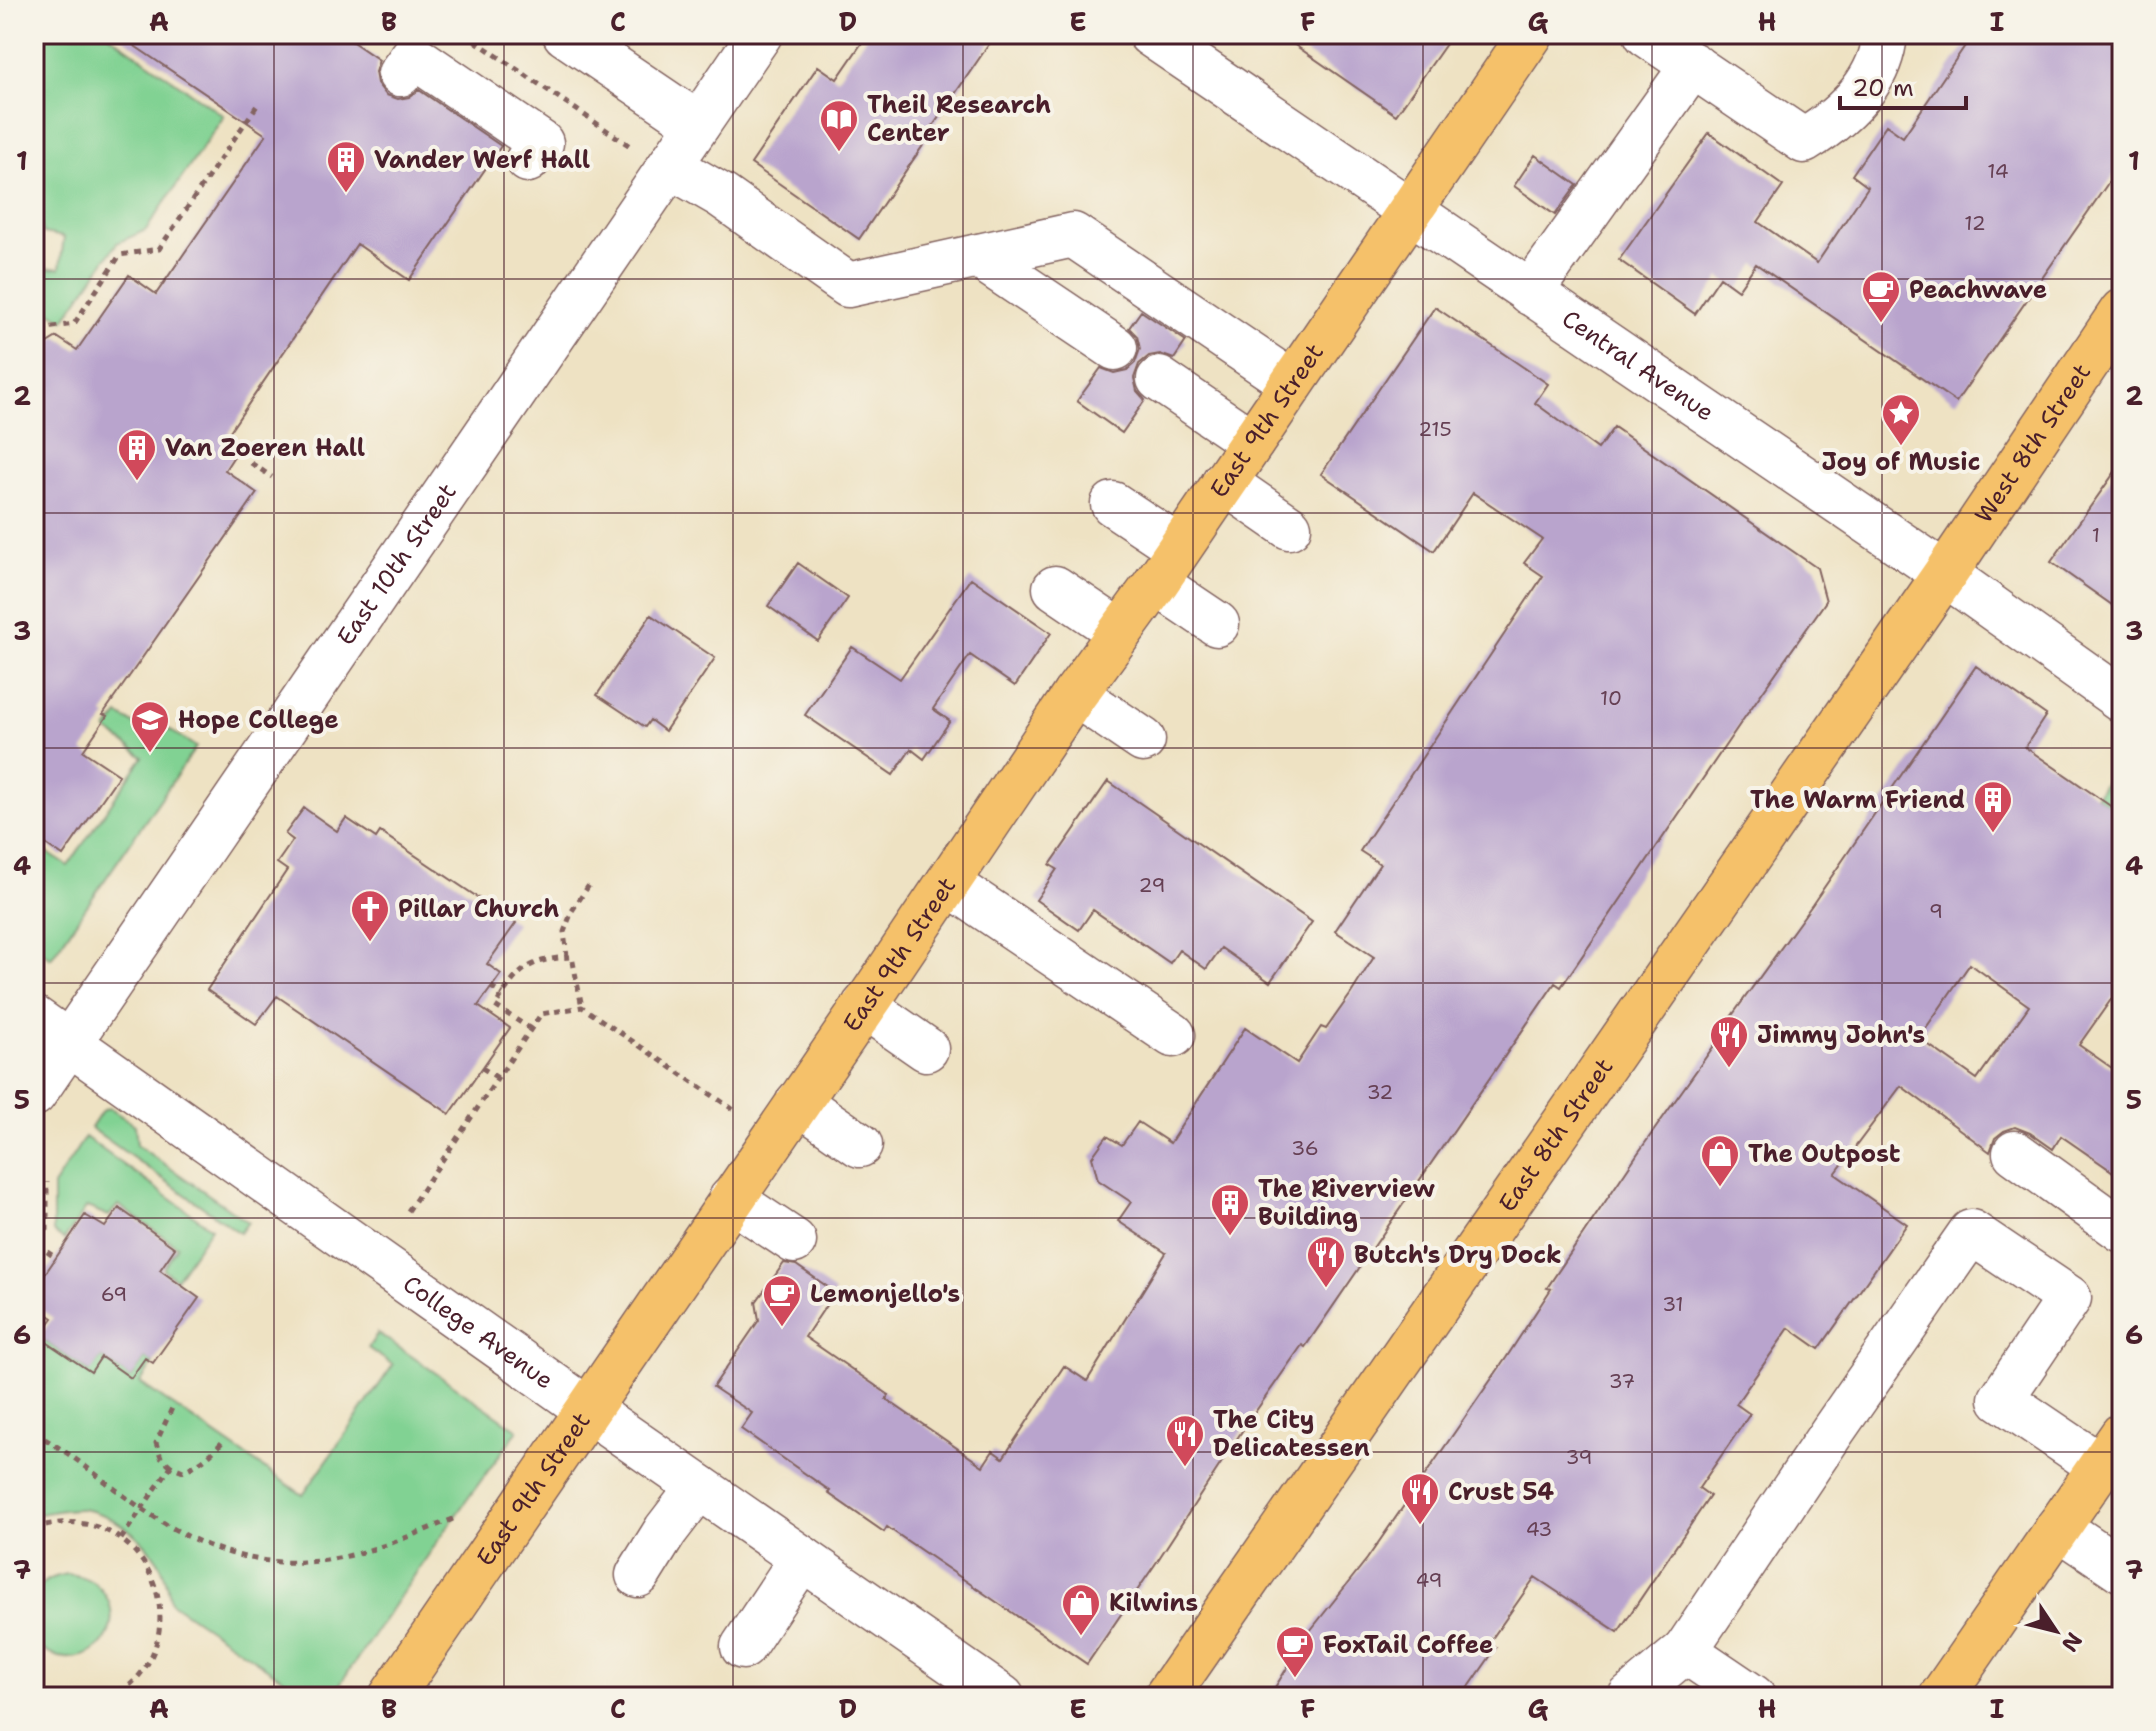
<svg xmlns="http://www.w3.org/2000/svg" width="2156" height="1731" font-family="'Shantell Sans',sans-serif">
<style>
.green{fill:#81d293;stroke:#66785f;stroke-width:2}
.building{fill:#b9a4cd;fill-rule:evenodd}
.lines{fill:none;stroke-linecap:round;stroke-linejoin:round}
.minor-casing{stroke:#836360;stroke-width:47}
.major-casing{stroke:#836360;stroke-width:47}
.path{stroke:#836360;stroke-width:5;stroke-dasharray:6 6;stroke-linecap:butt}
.minor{stroke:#fff;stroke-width:44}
.major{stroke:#f5c16b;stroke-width:44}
.grid{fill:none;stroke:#4a1f2b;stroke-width:2;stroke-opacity:0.55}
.labels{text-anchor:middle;stroke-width:8;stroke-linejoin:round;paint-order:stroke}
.number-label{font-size:20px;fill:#664054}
.poi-label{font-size:24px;font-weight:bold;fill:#4a1f2b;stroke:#f7f3e8;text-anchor:start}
.street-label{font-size:24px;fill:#4a1f2b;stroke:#f7f3e8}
.neatline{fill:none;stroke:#4a1f2b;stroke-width:3}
.grid-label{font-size:26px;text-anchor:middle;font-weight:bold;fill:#4a1f2b}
</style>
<rect width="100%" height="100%" fill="#f7f3e8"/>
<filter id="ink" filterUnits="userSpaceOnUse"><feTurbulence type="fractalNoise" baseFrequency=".0125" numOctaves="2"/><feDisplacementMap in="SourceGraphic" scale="16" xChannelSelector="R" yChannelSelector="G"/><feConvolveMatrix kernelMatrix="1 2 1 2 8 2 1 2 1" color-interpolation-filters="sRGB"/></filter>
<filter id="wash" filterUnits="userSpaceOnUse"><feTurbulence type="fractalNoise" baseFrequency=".006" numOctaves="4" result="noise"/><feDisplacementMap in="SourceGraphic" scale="32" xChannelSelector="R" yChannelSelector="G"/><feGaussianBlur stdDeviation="1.8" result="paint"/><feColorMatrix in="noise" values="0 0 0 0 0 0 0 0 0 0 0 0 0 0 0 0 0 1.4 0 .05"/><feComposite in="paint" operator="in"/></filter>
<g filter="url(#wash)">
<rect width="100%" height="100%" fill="#eee2c3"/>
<path class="green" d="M34,34H108L224,116L146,230L117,243L64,320L34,303L42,269L60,268L64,237L43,233L34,196Z
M119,715L156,737L165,727L196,747L51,958L34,946V844L68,866L143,757L107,730Z
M2113,770L2122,776V814L2096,796Z
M109,1108L135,1125L137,1145L248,1222L240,1233L91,1128L102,1111Z
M85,1137L211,1228L176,1279L163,1269L177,1246L118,1205L109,1216L87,1207L64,1240L53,1232V1186Z
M378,1333L518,1430L453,1519L331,1697H310L171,1603C168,1589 166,1574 158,1561C142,1536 112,1513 82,1509C68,1508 52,1512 38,1514L34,1511V1334L90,1372L101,1357L131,1378L145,1358L153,1363L140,1383L303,1495L393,1365L368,1348Z
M66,1574C127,1578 125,1655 71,1658C59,1659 46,1654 38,1645C32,1638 34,1630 34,1622C34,1591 32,1582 66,1574Z"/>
<g id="blocks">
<path class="building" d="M117,34H341L379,60L375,72L377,83L386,95L398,99L409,97L419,90L501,146L409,280L357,244L222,443L236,453L225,470L257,493L103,714L107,716L83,751L119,775L63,856L34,836V351L57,337L77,350L129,275L156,294L266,135Z
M868,34H996L924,139L926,141L859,239L751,164L818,66L837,79Z
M1279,34H1453L1396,115Z
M1973,34H2122V163L1956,402L1756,264L1738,290L1720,277L1695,314L1619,260L1709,133L1783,186L1758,222L1817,263L1868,187L1852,175L1886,125L1903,137Z
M1535,155L1577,185L1555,215L1514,186Z
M1435,307L1548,384L1535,403L1598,449L1614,427L1817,568L1826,601L1740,724L1561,987L1555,983L1305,1347L1302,1345L1244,1428L1156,1563L1087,1664L887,1527L884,1532L828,1493L830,1491L741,1429L752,1413L713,1387L759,1320L756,1302L784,1263L796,1265L835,1292L805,1337L889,1395L886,1399L983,1466L993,1451L1003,1458L1064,1366L1087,1381L1166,1253L1118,1221L1131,1202L1098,1180L1092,1157L1107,1136L1122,1145L1138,1122L1170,1143L1245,1028L1297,1063L1321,1027L1326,1029L1350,995L1374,957L1335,931L1380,864L1360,851L1543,576L1524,563L1542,539L1473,493L1434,551L1321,474Z
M1141,311L1186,341L1174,359L1160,354L1149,356L1139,364L1134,378L1137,391L1145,400L1122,433L1077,401L1101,368L1114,373L1127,370L1135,363L1140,349L1137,336L1129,328Z
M2122,462V612L2051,562Z
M798,563L848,598L818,641L768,606Z
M971,578L1051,633L1015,686L970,655L933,709L950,721L924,759L911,749L893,775L805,715L852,647L900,679Z
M651,615L715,658L665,731L650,720L645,727L597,695Z
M1976,666L2046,715L2025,747L2122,814V984L2079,1045L2122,1075V1178L2061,1136L2053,1149L2030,1133L2015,1127L2004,1131L1995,1138L1990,1152L1901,1086L1835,1174L1907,1224L1819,1349L1789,1328L1736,1404L1750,1414L1699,1488L1710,1496L1618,1632L1535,1577L1489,1643L1496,1648L1462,1697H1269L1310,1631L1367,1559L1506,1358L1551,1289L1547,1288L1638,1153L1725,1030L1723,1028L1812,905ZM1970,964L2029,1006L1977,1079L1919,1038Z
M1108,781L1312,922L1270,982L1221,948L1206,969L1179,950L1170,963L1093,910L1079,930L1036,900L1057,869L1050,865Z
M304,808L337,831L346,818L376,838L380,832L516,923L487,964L501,974L478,1006L510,1028L450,1114L277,996L256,1024L207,990L287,870L277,863L293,840L285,834Z
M119,1208L175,1248L160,1270L199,1298L153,1363L145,1358L131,1378L101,1357L91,1372L39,1337L53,1318L34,1305V1290L85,1215L105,1227Z"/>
</g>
</g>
<g filter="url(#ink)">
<use href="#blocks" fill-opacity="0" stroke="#836360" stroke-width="2"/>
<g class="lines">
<defs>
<g id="minor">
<path d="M565,34L698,124"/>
<path id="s1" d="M1150,34L1945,574L2122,700"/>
<path d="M1646,34L1804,141C1843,117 1881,83 1885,34"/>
<path d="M400,74L413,56L541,143L528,160"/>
<path d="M670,166L722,196L848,285L1073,235L1292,383"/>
<path d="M978,256L1115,348"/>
<path d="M1530,293L1693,65"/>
<path d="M1159,379L1252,442"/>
<path d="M1224,482L1289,527"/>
<path d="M1113,504L1179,548"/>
<path d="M1156,583L1217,624"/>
<path d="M1055,588L1120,632"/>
<path d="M1075,694L1143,740"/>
<path d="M948,883L1173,1035"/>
<path d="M864,1006L926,1049"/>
<path id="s2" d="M34,1018L587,1409L1002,1697"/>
<path id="s3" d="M34,1094L760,34"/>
<path d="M798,1102L860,1145"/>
<path d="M2015,1153L2122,1230"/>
<path d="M731,1199L794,1241"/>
<path d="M2058,1527L2122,1570"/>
<path d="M638,1575L666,1530L699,1487"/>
<path d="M743,1647L802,1558"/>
<path d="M1630,1697L1685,1651"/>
<path d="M1753,1697L1685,1651L1832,1432L1971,1232L2069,1298L2001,1399L2100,1466"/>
</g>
<g id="major">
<path id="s4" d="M391,1697L873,994L1075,694L1156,583L1531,34"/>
<path id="s5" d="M1166,1697L1945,574L2122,311"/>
<path d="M1941,1697L2122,1435"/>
</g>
</defs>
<use href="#minor" class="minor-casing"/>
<use href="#major" class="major-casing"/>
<path class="path" d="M465,34L630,146
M34,342L46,328L74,324L120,255L159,249L258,104
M251,463L272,477
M567,957L564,932L572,911L589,885
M491,987L503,994
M531,1029L495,1006C518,970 527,959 572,957L582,1007
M482,1068L498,1078
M408,1211L541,1014L582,1007L734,1110
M37,1245L56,1258
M34,1251L47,1231V1182
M34,1433C76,1455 110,1488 150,1514C218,1560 287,1575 366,1551C395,1543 424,1530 453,1519
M171,1466L161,1457L156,1443L173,1406
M34,1528C151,1492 206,1644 113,1697
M121,1539L171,1466L183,1471C200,1464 212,1454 223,1441"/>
<use href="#minor" class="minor"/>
<use href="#major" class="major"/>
</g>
</g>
<path class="grid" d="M274,34V1697M504,34V1697M733,34V1697M963,34V1697M1193,34V1697M1423,34V1697M1652,34V1697M1882,34V1697M34,279H2122M34,513H2122M34,748H2122M34,983H2122M34,1218H2122M34,1452H2122"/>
<defs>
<symbol id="library-pin" viewBox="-11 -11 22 30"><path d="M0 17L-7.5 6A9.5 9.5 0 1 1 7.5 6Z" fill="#d1495b" stroke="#f7f3e8"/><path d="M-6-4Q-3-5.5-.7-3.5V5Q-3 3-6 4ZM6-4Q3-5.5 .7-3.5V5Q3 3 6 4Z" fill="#fff"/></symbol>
<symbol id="building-pin" viewBox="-11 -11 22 30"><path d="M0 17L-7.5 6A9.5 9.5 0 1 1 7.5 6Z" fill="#d1495b" stroke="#f7f3e8"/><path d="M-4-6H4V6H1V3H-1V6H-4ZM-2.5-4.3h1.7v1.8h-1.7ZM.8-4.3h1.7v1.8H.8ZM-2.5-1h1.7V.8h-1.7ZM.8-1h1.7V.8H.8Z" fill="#fff"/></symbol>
<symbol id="cafe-pin" viewBox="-11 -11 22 30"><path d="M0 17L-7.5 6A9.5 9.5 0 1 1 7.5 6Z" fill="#d1495b" stroke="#f7f3e8"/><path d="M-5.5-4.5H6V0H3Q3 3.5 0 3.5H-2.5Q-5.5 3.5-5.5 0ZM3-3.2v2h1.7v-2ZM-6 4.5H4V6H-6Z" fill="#fff"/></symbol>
<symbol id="sight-pin" viewBox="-11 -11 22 30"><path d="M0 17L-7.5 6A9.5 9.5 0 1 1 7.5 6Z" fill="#d1495b" stroke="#f7f3e8"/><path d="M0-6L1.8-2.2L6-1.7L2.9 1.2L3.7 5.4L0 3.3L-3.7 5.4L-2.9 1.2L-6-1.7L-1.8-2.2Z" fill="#fff"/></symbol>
<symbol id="university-pin" viewBox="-11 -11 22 30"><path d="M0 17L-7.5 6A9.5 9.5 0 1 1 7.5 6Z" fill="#d1495b" stroke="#f7f3e8"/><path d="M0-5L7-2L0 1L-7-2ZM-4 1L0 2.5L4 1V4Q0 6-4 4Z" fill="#fff"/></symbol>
<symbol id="church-pin" viewBox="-11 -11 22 30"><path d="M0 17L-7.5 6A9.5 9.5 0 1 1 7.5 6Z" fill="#d1495b" stroke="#f7f3e8"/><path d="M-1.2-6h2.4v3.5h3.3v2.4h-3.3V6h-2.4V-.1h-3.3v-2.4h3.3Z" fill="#fff"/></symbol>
<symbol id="restaurant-pin" viewBox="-11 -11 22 30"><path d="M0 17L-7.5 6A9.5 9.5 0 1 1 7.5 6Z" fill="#d1495b" stroke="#f7f3e8"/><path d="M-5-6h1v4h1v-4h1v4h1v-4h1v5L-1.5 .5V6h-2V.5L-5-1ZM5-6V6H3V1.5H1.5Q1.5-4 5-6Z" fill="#fff"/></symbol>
<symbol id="shop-pin" viewBox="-11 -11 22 30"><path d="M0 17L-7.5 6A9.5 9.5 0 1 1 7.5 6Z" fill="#d1495b" stroke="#f7f3e8"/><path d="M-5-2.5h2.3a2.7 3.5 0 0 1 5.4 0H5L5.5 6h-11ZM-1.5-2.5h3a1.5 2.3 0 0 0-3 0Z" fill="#fff"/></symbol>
</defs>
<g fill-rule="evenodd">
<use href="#library-pin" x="817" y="97" width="44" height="60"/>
<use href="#building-pin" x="324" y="138" width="44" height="60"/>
<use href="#cafe-pin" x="1859" y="268" width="44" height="60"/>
<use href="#sight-pin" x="1879" y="391" width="44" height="60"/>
<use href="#building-pin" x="115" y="426" width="44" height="60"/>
<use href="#university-pin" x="128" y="698" width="44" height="60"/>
<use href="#building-pin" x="1971" y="778" width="44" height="60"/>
<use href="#church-pin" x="348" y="887" width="44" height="60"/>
<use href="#restaurant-pin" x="1707" y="1013" width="44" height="60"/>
<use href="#shop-pin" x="1698" y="1132" width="44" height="60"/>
<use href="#building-pin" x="1208" y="1181" width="44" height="60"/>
<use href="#restaurant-pin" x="1304" y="1233" width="44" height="60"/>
<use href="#cafe-pin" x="760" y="1272" width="44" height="60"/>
<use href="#restaurant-pin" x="1163" y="1412" width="44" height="60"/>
<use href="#restaurant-pin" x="1398" y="1470" width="44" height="60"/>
<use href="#shop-pin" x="1059" y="1581" width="44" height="60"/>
<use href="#cafe-pin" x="1273" y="1623" width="44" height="60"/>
</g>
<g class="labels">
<g class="number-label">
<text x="1998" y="178">14</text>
<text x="1975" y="230">12</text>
<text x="1435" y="436">215</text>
<text x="2096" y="542">1</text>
<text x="1611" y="705">10</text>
<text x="1152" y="892">29</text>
<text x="1936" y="918">9</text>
<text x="1380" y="1099">32</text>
<text x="1305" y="1155">36</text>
<text x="114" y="1301">69</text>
<text x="1673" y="1311">31</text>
<text x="1622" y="1388">37</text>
<text x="1579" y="1464">39</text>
<text x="1539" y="1536">43</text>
<text x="1429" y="1587">49</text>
</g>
<g class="poi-label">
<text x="867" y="113">Theil Research<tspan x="867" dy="28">Center</tspan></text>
<text x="374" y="168">Vander Werf Hall</text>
<text x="1909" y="298">Peachwave</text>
<text x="165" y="456">Van Zoeren Hall</text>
<text x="1901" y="470" text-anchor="middle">Joy of Music</text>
<text x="178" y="728">Hope College</text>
<text x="1965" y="808" text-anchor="end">The Warm Friend</text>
<text x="398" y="917">Pillar Church</text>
<text x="1757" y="1043">Jimmy John's</text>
<text x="1748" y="1162">The Outpost</text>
<text x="1258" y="1197">The Riverview<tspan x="1258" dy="28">Building</tspan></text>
<text x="1354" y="1263">Butch's Dry Dock</text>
<text x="810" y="1302">Lemonjello's</text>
<text x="1213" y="1428">The City<tspan x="1213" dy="28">Delicatessen</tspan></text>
<text x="1448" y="1500">Crust 54</text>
<text x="1109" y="1611">Kilwins</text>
<text x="1323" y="1653">FoxTail Coffee</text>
</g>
<g class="street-label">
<text dy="8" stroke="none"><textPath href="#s1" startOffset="590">Central Avenue</textPath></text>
<text dy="8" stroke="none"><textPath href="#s4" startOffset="1548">East 9th Street</textPath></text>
<text dy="8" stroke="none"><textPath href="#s5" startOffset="1524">West 8th Street</textPath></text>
<text dy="8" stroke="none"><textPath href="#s3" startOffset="642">East 10th Street</textPath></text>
<text dy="8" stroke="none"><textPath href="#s4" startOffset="900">East 9th Street</textPath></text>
<text dy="8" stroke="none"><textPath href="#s5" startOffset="684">East 8th Street</textPath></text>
<text dy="8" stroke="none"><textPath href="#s2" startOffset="544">College Avenue</textPath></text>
<text dy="8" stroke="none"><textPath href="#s4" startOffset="252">East 9th Street</textPath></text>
</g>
</g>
<rect width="2156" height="1731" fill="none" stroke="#f7f3e8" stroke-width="88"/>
<g transform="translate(2056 1631) rotate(125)" stroke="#f7f3e8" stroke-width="6" paint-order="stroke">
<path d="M0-6L14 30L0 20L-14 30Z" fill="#4a1f2b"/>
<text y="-12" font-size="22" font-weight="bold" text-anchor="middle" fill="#4a1f2b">N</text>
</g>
<path d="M1840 96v12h126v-12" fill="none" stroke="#4a1f2b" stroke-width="4"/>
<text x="1852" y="96" font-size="24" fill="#4a1f2b" stroke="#f7f3e8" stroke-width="6" paint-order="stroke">20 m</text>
<rect x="44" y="44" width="2068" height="1643" class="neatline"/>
<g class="grid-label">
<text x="159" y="31">A</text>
<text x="389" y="31">B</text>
<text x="618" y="31">C</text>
<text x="848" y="31">D</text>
<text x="1078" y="31">E</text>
<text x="1308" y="31">F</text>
<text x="1538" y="31">G</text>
<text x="1767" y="31">H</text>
<text x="1997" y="31">I</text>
<text x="22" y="170">1</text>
<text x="2134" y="170">1</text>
<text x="22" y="405">2</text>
<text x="2134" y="405">2</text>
<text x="22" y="640">3</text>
<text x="2134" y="640">3</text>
<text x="22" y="875">4</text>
<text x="2134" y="875">4</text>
<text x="22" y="1109">5</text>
<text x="2134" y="1109">5</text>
<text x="22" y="1344">6</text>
<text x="2134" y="1344">6</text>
<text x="22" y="1579">7</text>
<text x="2134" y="1579">7</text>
<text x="159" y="1718">A</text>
<text x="389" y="1718">B</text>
<text x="618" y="1718">C</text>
<text x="848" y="1718">D</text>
<text x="1078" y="1718">E</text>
<text x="1308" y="1718">F</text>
<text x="1538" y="1718">G</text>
<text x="1767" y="1718">H</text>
<text x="1997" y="1718">I</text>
</g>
</svg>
